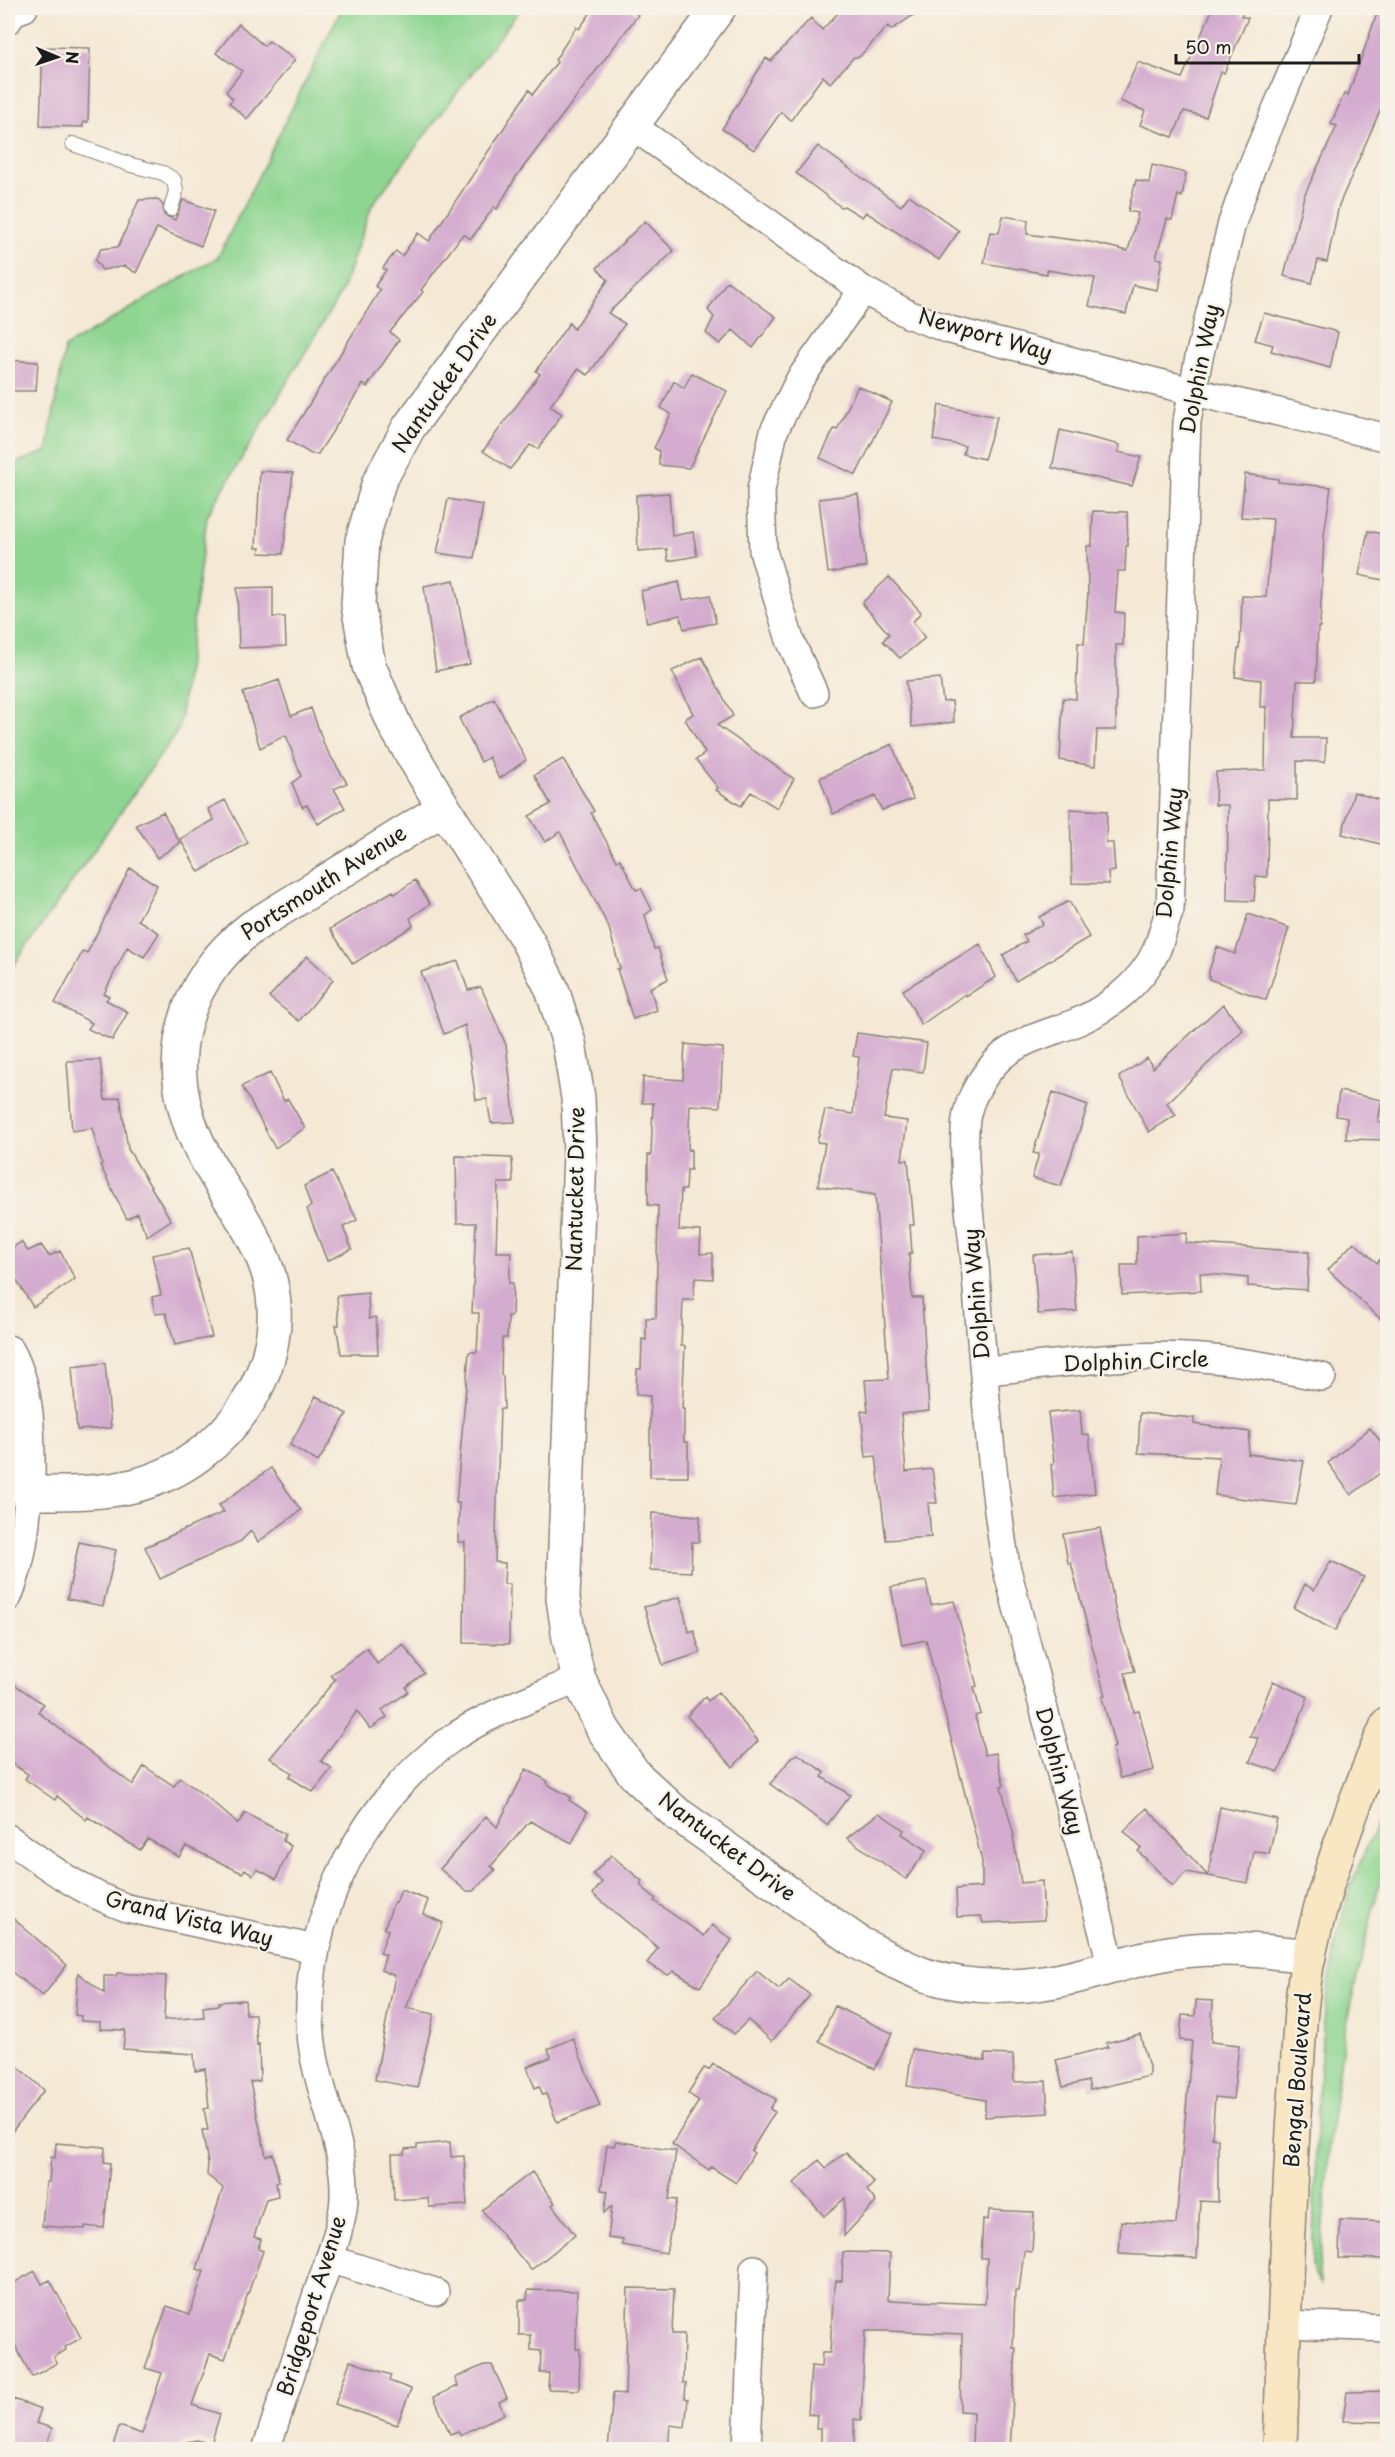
<svg xmlns="http://www.w3.org/2000/svg" width="1395" height="2457" font-family="'Playpen Sans',sans-serif">
<style>
.green{fill:#8dd591;stroke:#547856;stroke-width:1.5}
.building{fill:#d4accf}
.lines{fill:none;stroke-linecap:round;stroke-linejoin:round}
.service-casing{stroke:#888278;stroke-width:16}
.minor-casing{stroke:#888278;stroke-width:30}
.tertiary-casing{stroke:#888278;stroke-width:36}
.secondary-casing{stroke:#888278;stroke-width:36}
.service{stroke:#fff;stroke-width:14}
.minor{stroke:#fff;stroke-width:27}
.tertiary{stroke:#fff;stroke-width:33}
.secondary{stroke:#f9e7c3;stroke-width:33}
.labels{text-anchor:middle;stroke-width:4.5;stroke-linejoin:round;paint-order:stroke}
.street-label{font-size:21px;fill:#1c1c1c;stroke:#f7f3e8}
</style>
<rect width="100%" height="100%" fill="#f7f3e8"/>
<filter id="ink" filterUnits="userSpaceOnUse"><feTurbulence type="fractalNoise" baseFrequency=".0167" numOctaves="2"/><feDisplacementMap in="SourceGraphic" scale="12" xChannelSelector="R" yChannelSelector="G"/><feConvolveMatrix kernelMatrix="1 2 1 2 8 2 1 2 1" color-interpolation-filters="sRGB"/></filter>
<filter id="wash" filterUnits="userSpaceOnUse"><feTurbulence type="fractalNoise" baseFrequency=".008" numOctaves="4" result="noise"/><feDisplacementMap in="SourceGraphic" scale="24" xChannelSelector="R" yChannelSelector="G"/><feGaussianBlur stdDeviation="1.35" result="paint"/><feColorMatrix in="noise" values="0 0 0 0 0 0 0 0 0 0 0 0 0 0 0 0 0 1.4 0 .05"/><feComposite in="paint" operator="in"/></filter>
<g filter="url(#wash)">
<rect width="100%" height="100%" fill="#f5e9d5"/>
<path class="green" d="M342,8H521L372,205L342,291L207,516L179,729L8,973V466L47,451L65,347L218,257Z
M1387,1805V1861L1379,1885L1346,2023L1332,2118L1319,2271L1320,2284L1314,2275L1312,2263C1318,2140 1313,1991 1355,1875C1364,1851 1376,1828 1387,1805Z"/>
<g id="blocks">
<path class="building" d="M594,8H628L638,15L516,177L497,209L494,207L471,239L463,234L421,290L423,292L390,332L399,340L367,387L363,384L318,454H311L287,440L380,290L375,286L386,270L383,268L396,251L402,256L418,233L429,241L529,90L533,94L557,62L555,60L576,27L579,29Z
M843,8H924L891,30L888,26L859,57H854L830,83L823,76L791,120L781,112L754,150L722,129L766,58L771,61L811,18L822,30Z
M1213,8H1245L1241,16L1248,18L1224,73L1221,72L1206,117L1184,111L1173,137L1140,125L1145,111L1120,101L1138,62L1182,78Z
M1379,8H1388V92L1339,205L1327,262L1318,260L1312,283L1284,276L1304,196L1337,126L1331,124L1344,94L1348,95Z
M239,24L264,46L269,41L295,60L247,119L229,103L233,99L226,92L242,71L216,53Z
M43,47L90,48L88,122H83V127L40,126Z
M818,146L901,206L909,195L959,231L939,260L866,212L862,217L844,206L841,207L796,173Z
M1152,165L1186,173L1182,197L1178,195L1172,220L1167,219L1156,258L1162,259L1157,290L1133,285L1126,314L1089,306L1095,278L1047,270V274L984,263L990,232L999,233L1003,216L1028,220L1027,234L1090,242L1128,251L1138,213L1128,211L1136,180L1149,183Z
M157,199L163,205L164,215L175,220L183,200L214,211L201,246L157,228L136,273L125,266L102,270L95,260L101,249L118,247L139,200Z
M645,221L674,251L608,313L625,324L588,375L578,369L550,406L562,414L538,449L530,445L510,469L483,451L540,374L536,371L569,323L574,329L608,280L597,268Z
M727,281L776,317L753,348L733,330L720,344L706,333L714,317L708,310Z
M1264,313L1338,332L1330,368L1271,351L1273,345L1255,340Z
M8,360L38,362L36,391H8Z
M692,373L727,391L689,468L659,465V451L654,448L671,414L661,408L674,381L684,388Z
M858,386L892,402L856,475L820,458L834,429L837,430Z
M939,405L997,417L984,459L963,454L965,446L933,440Z
M1060,430L1120,445L1118,452L1141,457L1132,486L1052,468Z
M260,471L293,473L283,554L259,553L260,548H256Z
M1245,474L1278,479V482L1331,487L1324,535L1320,627H1318L1316,681H1297L1294,738H1326L1325,762L1297,761V800L1268,799L1267,877L1256,876L1254,901L1227,900L1228,805H1215L1216,772L1265,770L1266,707H1260L1261,680L1235,677L1238,649H1240L1242,596L1266,597L1273,519L1241,517Z
M669,493L672,536L693,532L697,556L668,561L667,549L638,551L636,495Z
M858,494L866,567L828,573L819,499Z
M448,499L483,505L474,558L437,553Z
M1093,511L1127,512L1128,546H1126L1125,571H1118L1115,612L1124,613L1123,645H1116V730H1097L1095,766L1060,760L1063,698L1076,699L1078,643L1084,644L1088,593L1087,546H1092Z
M1368,531L1388,535V581L1359,575Z
M889,577L921,612L913,622L925,638L900,658L883,641L889,634L862,603Z
M454,580L470,664L436,671L424,586Z
M679,582L683,600L710,595L716,623L684,629L680,615L647,623L641,591Z
M273,587V617H285L286,646L239,648L237,588Z
M702,657L733,716L717,725L794,779L777,808L751,792L741,806L716,790L718,788L696,760L705,753L685,719L693,714L672,671Z
M940,678L943,702L952,701L954,722L912,727L906,681Z
M279,680L291,716L311,708L325,747L347,783L334,789L345,808L318,824L307,805L302,807L292,783L301,776L286,735L260,748L243,693Z
M494,698L526,760L499,779L489,757L481,762L459,718Z
M892,744L913,799L882,810L875,796L833,814L820,778Z
M563,759L594,811L591,813L617,861L620,859L636,890L641,888L652,910L645,915L654,949L658,948L668,979L650,988L657,1010L633,1019L617,969H620L609,928L560,832L545,842L529,816L551,804L534,775Z
M1354,792L1388,803V846L1342,834Z
M225,800L248,843L199,872L180,839L214,820L208,809Z
M1070,809L1107,811L1106,843H1113L1115,871L1108,872L1109,884L1072,883Z
M163,812L180,843L157,858L136,825Z
M130,868L157,885L138,920L159,933L144,957L127,947L104,994L109,996L106,1000L128,1012L112,1040L88,1029L92,1023L55,1003L83,951L87,953Z
M415,880L430,904L410,918L413,926L353,964L330,929L393,891L395,894Z
M1069,901L1089,937L1016,981L1003,955L1027,941L1023,935L1043,924L1039,917Z
M1248,914L1289,928L1266,1000L1209,979V971L1217,947L1235,954Z
M980,944L996,977L966,996L965,994L921,1025L903,990Z
M307,956L333,980L299,1021L269,997Z
M458,961L468,990L481,987L506,1045L515,1122L491,1123L487,1099L476,1100L465,1025L444,1034L421,972Z
M1223,1004L1243,1030L1167,1103L1176,1115L1149,1132L1119,1077L1147,1058L1153,1068Z
M857,1033L927,1043L923,1072L893,1068L884,1118L907,1121L902,1160H908L914,1225H910L912,1253H909L912,1298H922L929,1411L901,1414L906,1472L932,1469L937,1503H928L931,1537L886,1540L876,1456L866,1457L861,1411L868,1412L865,1380L889,1379L875,1195L818,1186L825,1143L817,1142L825,1110L853,1114L859,1057L853,1056Z
M685,1044L723,1048L720,1107L690,1105L688,1150L691,1149V1170H687L686,1190H681L679,1230L701,1231L700,1254L713,1253V1279L695,1278L693,1300H683L681,1346H685L682,1409H684V1442H688V1477H650V1396L636,1395L637,1369H641L642,1339L646,1340V1318H656L658,1206L648,1205V1155H651L653,1103H642L643,1077L683,1080Z
M100,1060L105,1100L120,1097L128,1149L171,1220L147,1236L137,1213L127,1219L100,1165L102,1164L92,1128L72,1131L67,1061Z
M270,1073L284,1101L288,1099L305,1128L275,1148L242,1086Z
M1339,1091L1382,1100L1378,1122L1388,1123V1140L1346,1139L1347,1118L1336,1116Z
M1053,1092L1088,1105L1061,1186L1032,1178L1039,1154L1033,1153Z
M456,1156L512,1158L513,1183H498L496,1252H511L509,1283H513L512,1316H508L507,1338H502L501,1375L503,1376L504,1409H500L495,1562L505,1563L504,1584H510L509,1644L464,1643L465,1542H458L459,1503H456L469,1352H477L479,1313H472L476,1223H457Z
M332,1172L357,1220L343,1227L352,1249L327,1261L307,1209L311,1206L304,1186Z
M1187,1233L1186,1243L1309,1252L1307,1290L1248,1286V1278L1200,1273L1201,1291L1122,1295L1121,1265H1137V1236Z
M21,1242L28,1251L41,1245L49,1256L60,1251L75,1279L33,1307L8,1266V1251Z
M1354,1242L1377,1263L1388,1250V1326L1328,1270Z
M189,1248L212,1337L175,1345L166,1313L155,1314L152,1297L161,1295L152,1255Z
M1072,1252L1077,1311L1038,1314L1033,1255Z
M368,1293L369,1319L376,1317L378,1354H341L336,1325H339L337,1296Z
M105,1363L111,1428L77,1430L72,1367Z
M316,1396L347,1414L318,1462L290,1445Z
M1080,1410L1082,1434L1089,1435L1095,1493L1054,1498L1051,1464L1054,1463L1048,1413Z
M1140,1413L1194,1418V1424L1250,1432L1248,1454L1304,1461L1296,1505L1215,1495L1219,1457L1138,1453Z
M1370,1428L1388,1451V1467L1351,1495L1328,1463Z
M271,1468L301,1510L258,1542L251,1531L241,1541L160,1579L145,1547L224,1512L219,1505Z
M652,1513L700,1516L699,1542H692L691,1572L650,1570Z
M1100,1528L1116,1614L1135,1671L1125,1673L1134,1712L1139,1711L1154,1770L1120,1778L1112,1748L1115,1747L1102,1697L1105,1696L1071,1563H1068L1063,1534Z
M79,1542L116,1550L103,1606L67,1599Z
M1331,1561L1364,1577L1335,1631L1294,1608L1305,1584L1314,1590Z
M926,1581L931,1605L954,1601L977,1686L974,1687L981,1714L975,1716L985,1755L996,1753L1004,1785L1001,1786L1014,1836H1013L1021,1883L1042,1881L1044,1920L983,1923L981,1916L957,1917L956,1889L982,1887V1861L926,1640L902,1645L891,1587Z
M680,1597L689,1632L694,1630L700,1653L663,1665L644,1607Z
M403,1644L424,1673L406,1687L408,1692L382,1710L387,1717L370,1729L357,1711L321,1761L332,1768L313,1792L289,1777L292,1773L270,1758L335,1680L331,1675L367,1648L377,1664Z
M8,1680L43,1704L38,1712L133,1785L144,1766L174,1786L180,1778L208,1798L238,1824L245,1813L285,1834L283,1841L291,1846L276,1879L257,1869L253,1875L245,1869L242,1873L186,1846L179,1857L148,1839L140,1850L88,1817L86,1820L57,1796L55,1800L25,1779L28,1774L8,1761Z
M1273,1681L1308,1697L1279,1772L1250,1762L1258,1738L1250,1737Z
M718,1692L758,1741L733,1767L687,1716L705,1697L708,1701Z
M798,1754L825,1773L822,1777L850,1795L827,1825L770,1784L792,1757Z
M526,1769L548,1781L547,1784L571,1797L569,1800L587,1812L572,1843L530,1821L491,1866L495,1870L473,1891H466L440,1869L486,1816L497,1827Z
M1220,1807L1277,1819L1269,1854L1254,1851L1248,1883L1186,1872L1173,1886L1138,1851L1141,1848L1124,1831L1147,1808L1208,1876Z
M879,1813L904,1830L902,1834L927,1850L906,1879L847,1838Z
M611,1855L642,1881L640,1885L656,1899L654,1901L704,1936L712,1925L732,1940L700,1987L674,1971L668,1975L647,1963L658,1948L593,1894L602,1882L593,1874Z
M401,1890L428,1900L423,1914L443,1923L406,2008L434,2014L417,2088L375,2080L395,1976L381,1970L386,1955L380,1953L388,1930L384,1929L394,1902L396,1903Z
M8,1914L67,1965L43,1996L8,1969Z
M757,1971L779,1989L789,1979L810,1995L772,2041L748,2020L734,2034L715,2018Z
M78,1973L104,1993V1976H116L117,1973L166,1976L164,2020L204,2017L203,2007L219,2005V2002L245,2000L246,2014H255L257,2045L259,2044L260,2081L250,2082L266,2156L273,2154L279,2181L276,2182L278,2196L266,2199L254,2237L261,2239L258,2249L263,2251L225,2359L210,2354L192,2405L220,2414L211,2444L197,2440L182,2443L179,2450H112L119,2426L142,2434L162,2373L145,2368L167,2306L190,2314L204,2271L197,2269L223,2188L207,2175L208,2163L202,2130H208L204,2109L209,2108L205,2069L195,2071L194,2054L123,2049L125,2030L100,2029V2022L81,2021V2016L75,2015Z
M1196,2000L1213,2001L1211,2042L1239,2045L1233,2099L1215,2097L1212,2138L1218,2139V2202L1200,2201L1197,2258L1119,2254L1121,2221L1176,2224L1192,2041L1180,2040L1182,2015L1195,2016Z
M835,2006L892,2033L875,2069L819,2041Z
M1140,2034L1149,2067V2076L1090,2090L1088,2081L1063,2087L1056,2060L1108,2047L1106,2043Z
M573,2038L600,2106L557,2122L546,2094L543,2095L539,2086L535,2088L527,2067L551,2057L548,2049Z
M912,2049L985,2061V2054L1013,2055L1014,2082L1046,2081L1048,2113L985,2117V2100L907,2086Z
M8,2058L44,2090L8,2137Z
M713,2064L776,2099L770,2109L775,2112L751,2151L754,2153L736,2183L711,2167L709,2170L672,2144L699,2101L688,2093L704,2068L709,2070Z
M616,2141L676,2151L669,2199L677,2200L666,2253L622,2245L623,2240L608,2238L612,2206L604,2213L608,2191L601,2190L607,2145L614,2146Z
M450,2142L451,2157L464,2156L467,2205L429,2207L428,2198L394,2200L392,2154H404L405,2149L417,2148V2145Z
M56,2143L105,2147L104,2162L110,2163L104,2228L85,2226V2229L42,2226L46,2182H49L51,2157L55,2158Z
M846,2152L874,2183L867,2190L876,2202L844,2236L845,2198L824,2216L794,2183L819,2160L826,2168Z
M532,2172L555,2203L552,2205L575,2235L531,2270L482,2210Z
M989,2210L1034,2212L1032,2252L1024,2251L1019,2291H1015L1013,2348H1016L1010,2450H972L973,2412L960,2411L962,2334L886,2331H865L861,2420L854,2419V2450H821V2428H816L817,2415L808,2414L811,2366L821,2367L822,2353H830L833,2299L836,2281H842L843,2252L890,2253L888,2300L985,2304L987,2258H981L983,2219L988,2220Z
M1340,2220L1388,2222V2259L1339,2258Z
M35,2271L42,2284L50,2280L81,2338L65,2347L66,2350L54,2357L57,2363L32,2377L8,2332V2286Z
M628,2288L674,2289L672,2334H684L683,2383H686L685,2398L688,2399L685,2427L670,2425L668,2450H608L613,2393L625,2394Z
M528,2290L577,2291L576,2349H580L579,2390L548,2389L549,2373H540L541,2351L531,2350V2335H519V2300H527Z
M350,2361L391,2375L389,2381L411,2389L397,2425L335,2404Z
M484,2365H492L507,2398L499,2402L504,2414L460,2435L458,2431L450,2434L434,2397L458,2386L455,2378Z
M1388,2391V2422L1343,2421L1347,2392Z
M13,2399L41,2409L36,2423L52,2428L45,2450H8V2414Z"/>
</g>
</g>
<g filter="url(#ink)">
<use href="#blocks" fill-opacity="0" stroke="#888278" stroke-width="1.5"/>
<g class="lines">
<defs>
<path id="service" d="M73,144L131,165L163,173L174,180L176,191L171,209"/>
<path id="minor" d="M8,20L15,11L24,8
M631,125L863,290L910,315L950,330L1223,399L1388,438
M814,693L790,640L763,551L761,490L774,431L800,379L863,290
M984,1371C1050,1366 1119,1353 1186,1357C1232,1359 1277,1368 1322,1377
M8,1597C23,1560 26,1532 28,1493
M8,1838C48,1867 80,1891 127,1908L315,1949
M1112,1967L1006,1566C990,1466 983,1365 975,1264C971,1220 961,1161 966,1119C969,1097 985,1072 1001,1057C1019,1041 1045,1034 1067,1026C1103,1013 1141,985 1157,949C1162,936 1165,922 1170,910L1187,421L1199,357L1232,223L1251,169L1319,8
M329,2259L435,2292
M1284,2324L1388,2328
M266,2450C283,2399 299,2348 316,2297C326,2268 338,2239 343,2209C350,2157 323,2106 314,2056C293,1940 353,1811 447,1742C486,1713 535,1698 579,1679
M747,2450L754,2269"/>
<path id="tertiary" d="M719,8L409,427L379,482L362,541L358,605L369,666L395,726L444,808L526,938L552,989L569,1043L578,1098L580,1154L563,1598L569,1639L579,1679L603,1729L635,1775L676,1813L859,1943C881,1954 902,1967 925,1975C971,1990 1023,1989 1070,1978C1101,1971 1132,1960 1163,1954C1212,1945 1260,1950 1309,1956
M8,1352C31,1394 28,1446 28,1493C64,1493 102,1494 137,1485C226,1462 296,1365 268,1272C252,1223 218,1187 197,1141C160,1060 183,980 252,927L444,808"/>
<path id="secondary" d="M1280,2450C1284,2333 1287,2216 1295,2100C1299,2052 1299,2003 1309,1955C1326,1876 1355,1798 1388,1723"/>
</defs>
<use href="#service" class="service-casing"/>
<use href="#minor" class="minor-casing"/>
<use href="#tertiary" class="tertiary-casing"/>
<use href="#secondary" class="secondary-casing"/>
<use href="#service" class="service"/>
<use href="#minor" class="minor"/>
<use href="#tertiary" class="tertiary"/>
<use href="#secondary" class="secondary"/>
</g>
</g>
<g class="labels">
<g class="street-label">
<text transform="translate(985 335) rotate(16)" y="7">Newport Way</text>
<text transform="translate(1200 369) rotate(-79)" y="7">Dolphin Way</text>
<text transform="translate(445 383) rotate(-55)" y="7">Nantucket Drive</text>
<text transform="translate(1170 853) rotate(-85)" y="7">Dolphin Way</text>
<text transform="translate(324 883) rotate(-33)" y="7">Portsmouth Avenue</text>
<text transform="translate(576 1189) rotate(-89)" y="7">Nantucket Drive</text>
<text transform="translate(977 1294) rotate(-95)" y="7">Dolphin Way</text>
<text transform="translate(1136 1362) rotate(-2)" y="7">Dolphin Circle</text>
<text transform="translate(1059 1771) rotate(75)" y="7">Dolphin Way</text>
<text transform="translate(727 1847) rotate(37)" y="7">Nantucket Drive</text>
<text transform="translate(189 1919) rotate(14)" y="7">Grand Vista Way</text>
<text transform="translate(1298 2080) rotate(-86)" y="7">Bengal Boulevard</text>
<text transform="translate(312 2306) rotate(-73)" y="7">Bridgeport Avenue</text>
</g>
</g>
<rect width="1395" height="2457" fill="none" stroke="#f7f3e8" stroke-width="30"/>
<g transform="translate(57 57) rotate(92)" stroke="#f7f3e8" stroke-width="4.5" paint-order="stroke">
<path d="M0-4.5L10 22L0 15L-10 22Z" fill="#1c1c1c"/>
<text y="-9" font-size="16" font-weight="bold" text-anchor="middle" fill="#1c1c1c">N</text>
</g>
<path d="M1176 54v9h183v-9" fill="none" stroke="#1c1c1c" stroke-width="3"/>
<text x="1185" y="54" font-size="18" fill="#1c1c1c" stroke="#f7f3e8" stroke-width="4.5" paint-order="stroke">50 m</text>
</svg>
